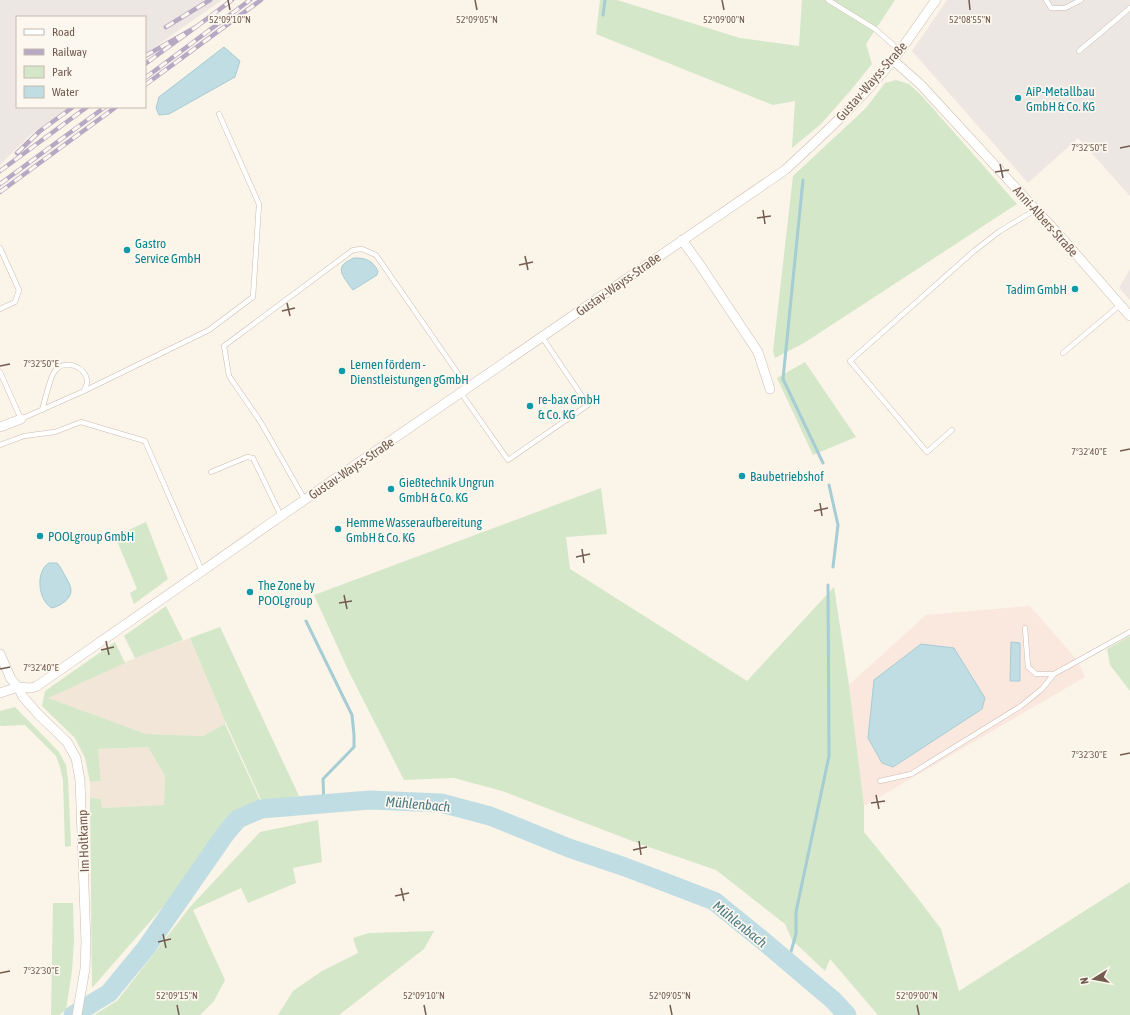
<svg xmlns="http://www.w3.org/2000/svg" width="1130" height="1015" font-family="'Asap Condensed',sans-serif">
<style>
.residential{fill:#f2e6d8}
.commercial{fill:#fae7de}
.industrial{fill:#ece7e2}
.green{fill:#d4e7c8}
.water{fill:#bfdde3;stroke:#a6ccd4}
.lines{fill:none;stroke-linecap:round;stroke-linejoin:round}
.stream{stroke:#a6ccd4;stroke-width:3}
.river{stroke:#bfdde3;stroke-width:19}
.lane-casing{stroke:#ccbcb0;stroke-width:5.5}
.street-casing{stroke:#ccbcb0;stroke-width:10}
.lane{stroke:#fff;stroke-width:4.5}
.street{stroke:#fff;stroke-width:9}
.rail-casing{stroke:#b7a8c4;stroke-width:4.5}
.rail{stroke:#fdf8ef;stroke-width:3;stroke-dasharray:9;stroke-linecap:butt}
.ticks{fill:none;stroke:#735c4f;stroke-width:1.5}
.culture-dot{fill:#0f9aa8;stroke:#fdf8ef;stroke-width:1.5}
.labels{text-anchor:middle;stroke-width:3.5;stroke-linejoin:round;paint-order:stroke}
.street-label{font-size:13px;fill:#735c4f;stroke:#fdf8ef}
.culture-label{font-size:13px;fill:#0d838f;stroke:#fdf8ef;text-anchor:start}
.water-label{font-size:14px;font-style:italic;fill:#4a7a84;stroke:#fdf8ef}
.ticks-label{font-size:10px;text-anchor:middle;fill:#735c4f;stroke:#fdf8ef;stroke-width:3.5;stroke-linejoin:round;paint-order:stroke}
</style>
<rect width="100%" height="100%" fill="#fbf4e9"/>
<path class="residential" d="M190,638L225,721V724L203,736L146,734L47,698L135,658Z
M148,747L165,776L164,805L102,808L101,799L90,798V782L101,781L98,749Z"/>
<path class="commercial" d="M1030,606L1077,660L1085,677L864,806L849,685L926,615Z"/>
<path class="industrial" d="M0,0H222L145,54V17H17V107H70L30,135L0,165Z
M947,0H1130V196L1078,138L1028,183L912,51Z
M1130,269V300L1119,288Z"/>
<path class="green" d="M600,0H617L740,38L799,46L802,0H895L866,44L872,64L851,90L821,124L792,148L795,101L773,105L596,34Z
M896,80L909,84L922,96L1017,204L804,343L775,358L773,351L793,176L866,108L885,83Z
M805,362L856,437L813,455L777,378Z
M601,488L607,534L566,537L570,569L747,681L834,587L849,685L864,806V832L916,896L941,929L959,991L1130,882V1015H878L830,959L825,971L792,940L785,924L716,870L640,844L502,791L454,778L404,780L349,672L314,595Z
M146,522L168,579L134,604L130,593L137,589L115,536Z
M166,606L183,640L135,658L124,636Z
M220,627L299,796L262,802L225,721L190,638Z
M1130,636V691L1110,665L1107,649Z
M115,642L125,663L48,698L146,734L203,736L225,724L262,805L232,818L182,885L92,988L90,798L101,799L102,808L164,805L165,776L148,747L98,749L101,781L90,782L85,758L75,738L42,706L45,691Z
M15,707L59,752L66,765L68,779L71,846L65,847L63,780L60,767L56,756L25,725L1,726L0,725V711Z
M318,820L322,862L293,868L296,883L248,903L241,888L193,910L225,980L214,1001L200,1015H94L117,1001L190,907L260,832Z
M53,903H73L74,941L72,971L66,1010L59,1015H51Z
M434,931L424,949L339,1015H278L293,991L322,971L358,953L353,938L369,933Z"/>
<path class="water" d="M224,47L240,61L235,77L169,114L159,115L156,108L159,97Z
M354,258C366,258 372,260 378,271L377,275L353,290C350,287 348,283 345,279C337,267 343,263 354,258Z
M49,563H57C60,566 62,570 64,574C67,579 70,584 71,589C72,599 60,606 52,608C38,601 35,571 49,563Z
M1011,642L1020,643V681H1010Z
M921,644L954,648L985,698L982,709L893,767L882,763L868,738L874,680Z"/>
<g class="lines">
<path class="stream" d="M603,15L605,0
M803,180L783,379L823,463
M829,485L838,525L833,567
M306,621L352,715L354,735V747L323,779L324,804
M788,962L796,934V912L829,756L828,585"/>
<path class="river" d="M73,1015L109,993L146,948L226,833L238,819L261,809L370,800L441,803L490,816L569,848L625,867L714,901L761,939L833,1000L847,1015"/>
<defs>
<path id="lane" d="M828,0L875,29L899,50
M1046,0L1051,8H1065L1081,0
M1079,51L1130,8
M0,248L19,290L15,302L0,309
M1063,353L1120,305
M0,372L21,419L84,391C85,388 87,385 87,382C87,367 65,358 55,371C50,376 45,401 42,410
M84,391L209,330L253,297L259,204L219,114
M461,393L508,460L588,405L542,337
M952,430L927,452L850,361L974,251L1000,231L1035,210
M0,445L24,436L55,432L81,422L145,441L202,571
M211,472L247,457L253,458L281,516
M305,500L260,421L229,376L224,346L353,250L362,249L376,255L468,388
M1025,628L1028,667L1036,674H1054
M880,781L911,774L1021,706L1042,689L1054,674L1130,632"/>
<path id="street" d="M893,60L921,85L1061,237L1130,316
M682,240L698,262L758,352L770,389
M0,427L21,419
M0,654L11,679L18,687L23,697L38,714L67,742L76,758L80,780L86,942L85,969L77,1015
M18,687L31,688L37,686L281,516L785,170C823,135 861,100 893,60C908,41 921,20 936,0
M0,693L18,687"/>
</defs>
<use href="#lane" class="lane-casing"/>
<use href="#street" class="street-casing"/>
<use href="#lane" class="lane"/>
<use href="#street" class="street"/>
<defs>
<path id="rail" d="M166,27L210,0
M196,27L232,0
M145,56L196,27L145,64
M145,78L250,0
M145,85L261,0
M17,153L40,131L73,107
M0,171L87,107
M0,184L105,107
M0,192L116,107"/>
</defs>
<use href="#rail" class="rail-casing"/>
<use href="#rail" class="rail"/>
</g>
<path class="ticks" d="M228,0L230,10M475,0L477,10M722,0L724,10M969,0L970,10M1120,148L1130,146M1000,164L1003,178M995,172L1009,170M763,210L765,224M757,218L771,216M525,256L528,270M519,265L533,262M287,303L290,316M282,311L295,308M0,366L10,364M1120,451L1130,449M820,503L822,516M814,511L828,508M582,549L584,563M576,557L590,554M344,595L347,609M339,603L352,601M106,641L109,655M101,650L114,647M0,669L10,667M1120,755L1130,753M876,795L879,809M871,803L885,801M639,841L641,855M633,850L647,847M401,888L404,901M395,896L409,893M163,934L166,948M158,942L171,939M0,973L10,971M177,1005L179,1015M424,1005L426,1015M670,1005L672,1015M917,1005L919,1015"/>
<g class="culture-dot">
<circle cx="1018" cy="98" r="4"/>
<circle cx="127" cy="250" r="4"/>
<circle cx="1075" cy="289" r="4"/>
<circle cx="342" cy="371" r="4"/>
<circle cx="530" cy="406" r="4"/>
<circle cx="742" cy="476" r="4"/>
<circle cx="391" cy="489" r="4"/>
<circle cx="338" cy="529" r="4"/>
<circle cx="40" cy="536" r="4"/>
<circle cx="250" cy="592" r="4"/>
</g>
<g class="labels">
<g class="street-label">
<text transform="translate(871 81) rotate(-49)" y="5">Gustav-Wayss-Straße</text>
<text transform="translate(1046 221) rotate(48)" y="5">Anni-Albers-Straße</text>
<text transform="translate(618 284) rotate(-35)" y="5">Gustav-Wayss-Straße</text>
<text transform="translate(351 468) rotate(-34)" y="5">Gustav-Wayss-Straße</text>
<text transform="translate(83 841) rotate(-92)" y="5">Im Holtkamp</text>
</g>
<g class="culture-label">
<text x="1026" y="96">AiP-Metallbau<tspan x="1026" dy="15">GmbH &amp; Co. KG</tspan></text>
<text x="135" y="248">Gastro<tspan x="135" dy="15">Service GmbH</tspan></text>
<text x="1067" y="294" text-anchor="end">Tadim GmbH</text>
<text x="350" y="369">Lernen fördern -<tspan x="350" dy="15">Dienstleistungen gGmbH</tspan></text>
<text x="538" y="404">re-bax GmbH<tspan x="538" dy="15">&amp; Co. KG</tspan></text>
<text x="750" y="481">Baubetriebshof</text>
<text x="399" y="487">Gießtechnik Ungrun<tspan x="399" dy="15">GmbH &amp; Co. KG</tspan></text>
<text x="346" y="527">Hemme Wasseraufbereitung<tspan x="346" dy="15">GmbH &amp; Co. KG</tspan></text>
<text x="48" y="541">POOLgroup GmbH</text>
<text x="258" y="590">The Zone by<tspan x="258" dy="15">POOLgroup</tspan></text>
</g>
<g class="water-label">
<text transform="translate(418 804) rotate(5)" y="5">Mühlenbach</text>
<text transform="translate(740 924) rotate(39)" y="5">Mühlenbach</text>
</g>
</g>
<g class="ticks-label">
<text x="230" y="23">52°09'10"N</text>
<text x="477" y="23">52°09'05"N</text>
<text x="724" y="23">52°09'00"N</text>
<text x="970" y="23">52°08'55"N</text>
<text x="1089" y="151">7°32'50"E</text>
<text x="41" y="367">7°32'50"E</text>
<text x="1089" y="455">7°32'40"E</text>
<text x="41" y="671">7°32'40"E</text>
<text x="1089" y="758">7°32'30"E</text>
<text x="41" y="974">7°32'30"E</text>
<text x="177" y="999">52°09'15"N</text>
<text x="424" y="999">52°09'10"N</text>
<text x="670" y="999">52°09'05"N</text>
<text x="917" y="999">52°09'00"N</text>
</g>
<rect x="16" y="16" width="130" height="92" fill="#fdf8ef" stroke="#c6baaf"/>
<rect x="24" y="29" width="20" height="6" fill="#ffffff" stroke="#c6baaf"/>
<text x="52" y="36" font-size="12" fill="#735c4f">Road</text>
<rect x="24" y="49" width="20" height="6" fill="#b7a8c4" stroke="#c6baaf"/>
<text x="52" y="56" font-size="12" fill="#735c4f">Railway</text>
<rect x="24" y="66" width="20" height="12" fill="#d4e7c8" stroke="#c6baaf"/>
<text x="52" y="76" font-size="12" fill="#735c4f">Park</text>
<rect x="24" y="86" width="20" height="12" fill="#bfdde3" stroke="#c6baaf"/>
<text x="52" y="96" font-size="12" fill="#735c4f">Water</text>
<g transform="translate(1094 979) rotate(259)" stroke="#fdf8ef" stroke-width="3" paint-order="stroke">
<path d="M0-3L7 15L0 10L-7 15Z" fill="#735c4f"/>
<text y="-6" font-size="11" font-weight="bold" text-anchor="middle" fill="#735c4f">N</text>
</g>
</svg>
